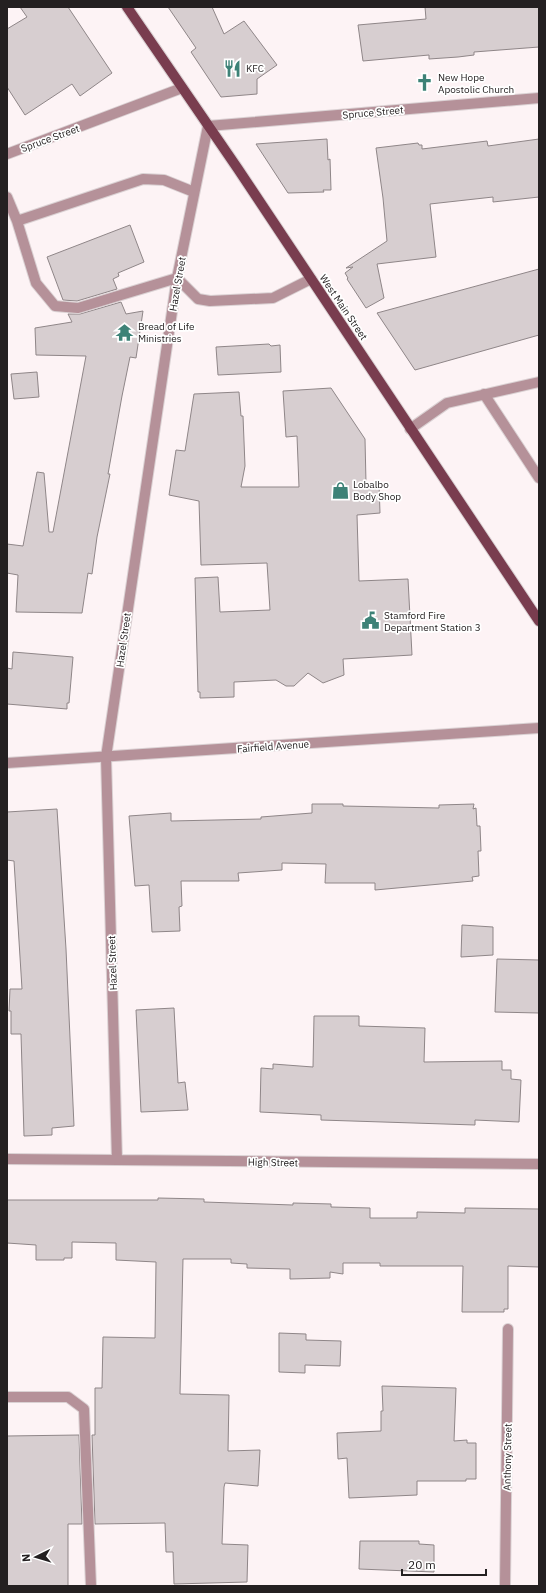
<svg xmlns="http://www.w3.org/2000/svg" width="546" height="1593" font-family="'IBM Plex Sans',sans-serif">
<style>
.building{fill:#d7ced0;stroke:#8f8688}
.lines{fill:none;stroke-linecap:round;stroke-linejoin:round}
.service-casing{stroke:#dad1d3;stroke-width:12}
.minor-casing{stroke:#dad1d3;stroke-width:12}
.tertiary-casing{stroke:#dad1d3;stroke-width:12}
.primary-casing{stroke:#dad1d3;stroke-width:12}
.service{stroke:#b59199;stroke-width:10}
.minor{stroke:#b59199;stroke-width:10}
.tertiary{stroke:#b59199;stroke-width:10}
.primary{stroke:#793d4f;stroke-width:10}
.labels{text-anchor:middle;stroke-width:3.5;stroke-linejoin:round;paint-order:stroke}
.poi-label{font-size:10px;fill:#242021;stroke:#fff;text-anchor:start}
.street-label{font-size:10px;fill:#242021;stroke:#fff}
</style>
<rect width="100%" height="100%" fill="#fdf3f5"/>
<path class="building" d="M20,7H68L112,73L80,96L72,84L25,115L7,87V29L27,17Z
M168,7H212L224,34L244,21L277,65L257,79V94L221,97L191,52L196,48Z
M425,7H539V47L474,52V55L458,57L429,59V55L363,61L358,25L426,19Z
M327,139L328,160L330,159L331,190H323L324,192L288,193L256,144Z
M539,139V197L493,202V197L430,204L436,257L377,264L384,298L366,308L347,279L348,278L345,273L353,267L346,268L387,241L383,198L376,148L418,143L419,145H422V149L487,141L488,146Z
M130,225L144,262L118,273L119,276L113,279L117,289L77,301L63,300L47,257Z
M539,269V335L415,370L377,313Z
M121,302L126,314L143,311L136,358L130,357L122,396L108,474H110L97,537L92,574L88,573L82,613L16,612L18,575L7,573V544L23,546L37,472L44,473L49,532H53L86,356L36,355L35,328L72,322L68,314H80Z
M269,344L271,346L280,345L281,372L218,375L216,347Z
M37,372L39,397L14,399L11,374Z
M331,388L365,439L366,483H379L380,513L357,515L359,581L408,579L412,655L343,659L344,675L323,683L308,673L294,686H286L276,680L234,682V697L200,698V692H198L195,578L218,577L220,612L270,610L267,563L201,565L199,501L169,495L176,450L185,451L194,394L239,392L241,416H243L245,466L241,487H299L297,436L286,437L283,391Z
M13,652L73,657L69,703H67V709L7,704V668L12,669Z
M312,804H343V806L439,808V805L474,804L473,809L476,808L477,826H480L481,851H478L479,876L472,877L473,881L375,890V883H325L326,864L282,863V870L238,873L239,881H181L182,906L179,907L180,931L152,932L149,885L135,886L129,816L171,813V821L261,819V817L312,813Z
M57,809L66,949L74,1126L52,1128V1135L24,1136L21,1034H11V1011H9L10,989H22L14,861L7,860V812Z
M462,925L493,927V955L461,957Z
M497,959L539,960V1013L495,1012Z
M174,1008L178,1083L185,1082L188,1110L141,1112L136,1010Z
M314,1016H359V1026L425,1028L424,1062L502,1061V1070H511V1079L521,1080L519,1122L475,1120V1125L321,1120V1115L260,1112L261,1068L273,1069V1064L313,1067Z
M158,1198L204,1199V1202L293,1205V1203L331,1204V1207L370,1208V1218H417V1212L465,1213V1208L539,1209V1267L508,1266V1309H504V1312H462L463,1266H380V1263H343V1274L330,1272V1278L290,1279V1269L247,1268V1264L231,1263V1259H183L180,1394L229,1395L228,1451L260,1450L258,1486L225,1483L224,1487L222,1544L248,1545L247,1582L174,1584L173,1552H166L165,1523L95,1524L92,1435H95V1388H102L103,1337L155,1338L156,1262L116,1260V1243L72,1242V1258H64V1260H36V1245L7,1243V1200H158Z
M279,1333L306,1334V1340L341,1341L340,1366L305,1365V1373L279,1372Z
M382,1386L456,1388L454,1441L467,1440V1443H476V1479H466V1481H417V1495L349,1498L347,1458L338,1459L337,1433L381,1431V1411H383Z
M79,1435L82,1524H68V1586H7V1436Z
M360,1541H419V1544L434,1545V1572L359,1569Z"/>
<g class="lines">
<defs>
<path id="service" d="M7,197L17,221L143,179L164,180L194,192
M17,221L36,283L55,306L78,308L177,278L198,299L210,301L273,298L311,279
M484,394L539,478
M410,429L447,403L539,382
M7,1397H68L84,1409L91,1586"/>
<path id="minor" d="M7,154L182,88
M7,1159L539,1164
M117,1160L106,757L177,278L208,126L539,98
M505,1586L508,1329"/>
<path id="tertiary" d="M7,763L539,728"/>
<path id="primary" d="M127,7L238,169L539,621"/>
</defs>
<use href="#service" class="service-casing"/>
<use href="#minor" class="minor-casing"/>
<use href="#tertiary" class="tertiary-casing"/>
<use href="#primary" class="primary-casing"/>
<use href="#service" class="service"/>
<use href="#minor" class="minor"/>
<use href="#tertiary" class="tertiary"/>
<use href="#primary" class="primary"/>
</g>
<defs>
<symbol id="restaurant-bare" viewBox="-9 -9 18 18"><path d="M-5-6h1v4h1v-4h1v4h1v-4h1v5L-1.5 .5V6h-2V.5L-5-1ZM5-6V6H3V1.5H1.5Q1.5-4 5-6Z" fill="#3d8277" stroke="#fff" stroke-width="2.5" paint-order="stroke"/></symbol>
<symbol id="church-bare" viewBox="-9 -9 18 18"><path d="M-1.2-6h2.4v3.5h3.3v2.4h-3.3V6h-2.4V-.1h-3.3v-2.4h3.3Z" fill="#3d8277" stroke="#fff" stroke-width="2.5" paint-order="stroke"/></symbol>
<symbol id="temple-bare" viewBox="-9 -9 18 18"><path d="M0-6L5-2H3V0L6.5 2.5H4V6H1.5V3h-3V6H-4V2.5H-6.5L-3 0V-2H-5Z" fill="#3d8277" stroke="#fff" stroke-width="2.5" paint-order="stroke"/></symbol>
<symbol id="shop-bare" viewBox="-9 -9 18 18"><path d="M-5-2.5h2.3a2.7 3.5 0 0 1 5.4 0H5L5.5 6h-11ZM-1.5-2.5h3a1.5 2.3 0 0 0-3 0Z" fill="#3d8277" stroke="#fff" stroke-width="2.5" paint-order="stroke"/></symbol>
<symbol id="civic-bare" viewBox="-9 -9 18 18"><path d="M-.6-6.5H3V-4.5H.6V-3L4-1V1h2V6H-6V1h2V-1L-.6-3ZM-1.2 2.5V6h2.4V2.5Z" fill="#3d8277" stroke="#fff" stroke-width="2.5" paint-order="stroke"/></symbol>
</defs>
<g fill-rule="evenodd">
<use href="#restaurant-bare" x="220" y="56" width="25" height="25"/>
<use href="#church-bare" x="412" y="70" width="25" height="25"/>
<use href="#temple-bare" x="112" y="320" width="25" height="25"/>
<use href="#shop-bare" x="328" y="478" width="25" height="25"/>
<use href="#civic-bare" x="358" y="608" width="25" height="25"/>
</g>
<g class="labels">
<g class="poi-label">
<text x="246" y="72">KFC</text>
<text x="438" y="81">New Hope<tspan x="438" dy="12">Apostolic Church</tspan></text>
<text x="138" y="330">Bread of Life<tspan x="138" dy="12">Ministries</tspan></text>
<text x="353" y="488">Lobalbo<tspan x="353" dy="12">Body Shop</tspan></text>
<text x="384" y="619">Stamford Fire<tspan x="384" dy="12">Department Station 3</tspan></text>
</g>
<g class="street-label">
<text transform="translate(373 112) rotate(-5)" y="4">Spruce Street</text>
<text transform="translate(50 138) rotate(-20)" y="4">Spruce Street</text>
<text transform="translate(177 284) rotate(-80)" y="4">Hazel Street</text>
<text transform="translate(344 307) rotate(56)" y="4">West Main Street</text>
<text transform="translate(123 640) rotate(-82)" y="4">Hazel Street</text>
<text transform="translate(273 746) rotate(-4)" y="4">Fairfield Avenue</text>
<text transform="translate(112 963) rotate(-92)" y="4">Hazel Street</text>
<text transform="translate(273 1162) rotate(1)" y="4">High Street</text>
<text transform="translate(507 1457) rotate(-89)" y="4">Anthony Street</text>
</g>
</g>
<rect width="546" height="1593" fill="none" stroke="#242021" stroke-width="16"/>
<g transform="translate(36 1557) rotate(265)" stroke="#ffffff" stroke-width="3" paint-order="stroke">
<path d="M0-3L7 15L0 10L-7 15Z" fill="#242021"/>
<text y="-6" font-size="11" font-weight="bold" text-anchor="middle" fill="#242021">N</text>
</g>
<path d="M402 1569v6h84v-6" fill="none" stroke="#242021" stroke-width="2"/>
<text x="408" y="1569" font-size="12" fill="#242021" stroke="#ffffff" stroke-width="3" paint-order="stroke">20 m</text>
</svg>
